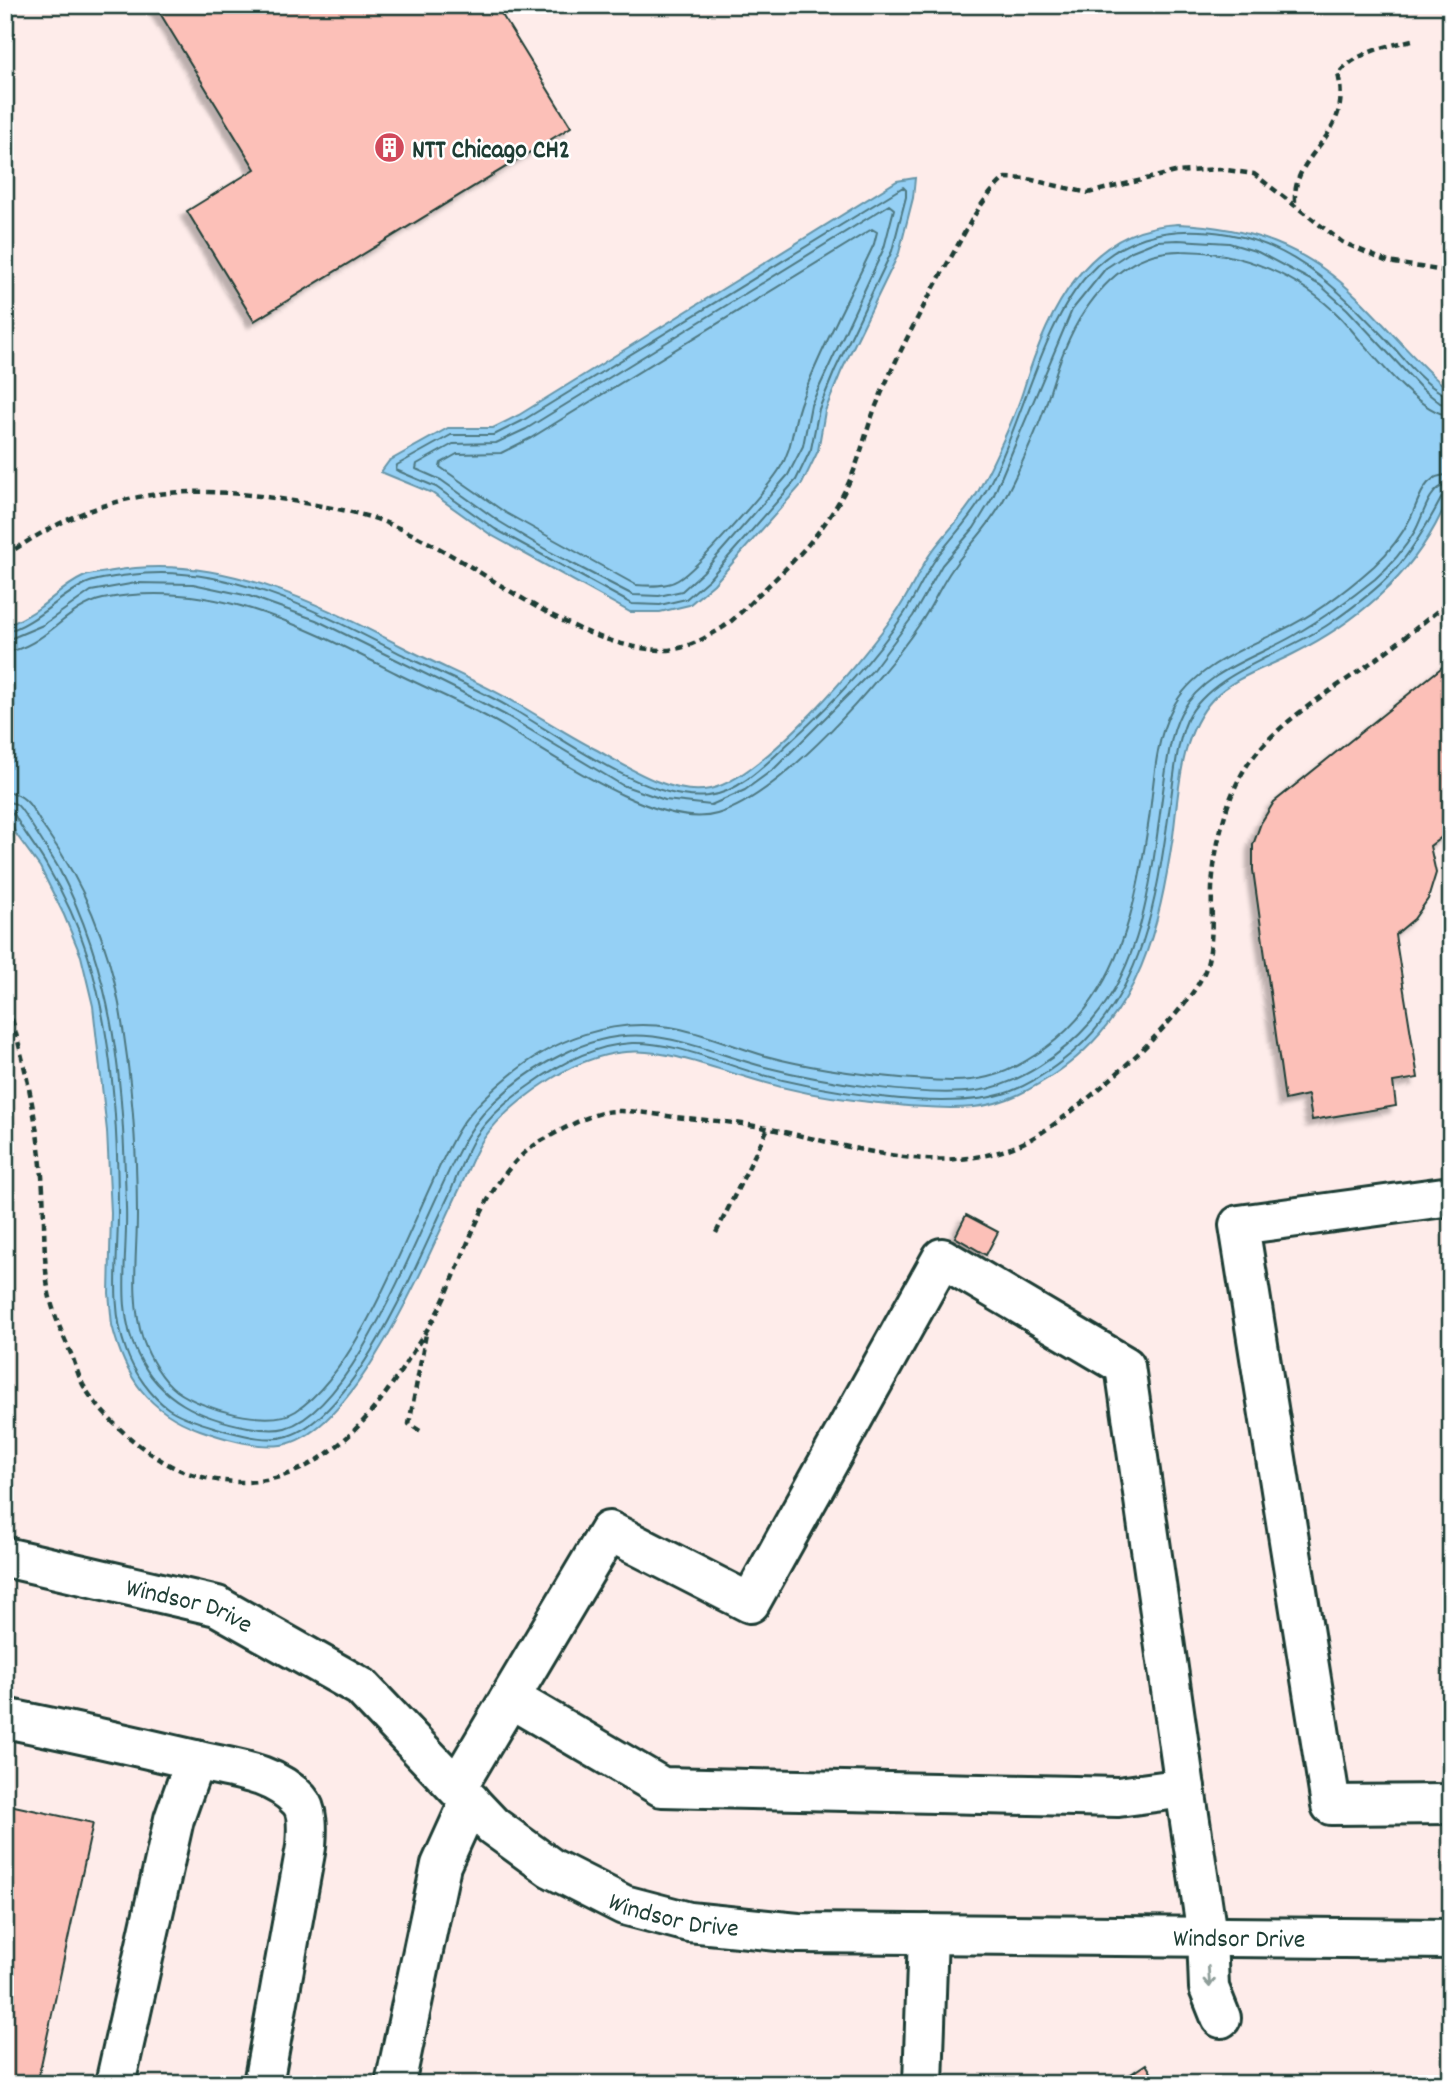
<svg xmlns="http://www.w3.org/2000/svg" width="1456" height="2089" font-family="Dekko,sans-serif">
<style>
.built{fill:#feecea}
.water{fill:#95d0f5;stroke:#6695a8;stroke-width:2}
.lines{fill:none;stroke-linecap:round;stroke-linejoin:round}
.shore{stroke:#4e7881;stroke-width:2}
.building{fill:#fcc0b8;stroke:#1f3d34;stroke-width:2;filter:url(#shadow)}
.minor-casing{stroke:#1f3d34;stroke-width:44}
.path{stroke:#1f3d34;stroke-width:4.5;stroke-dasharray:7 5;stroke-linecap:butt}
.minor{stroke:#fff;stroke-width:38}
.oneway{stroke:#8f9e9a}
.labels{text-anchor:middle;stroke-width:5;stroke-linejoin:round;paint-order:stroke}
.poi-label{font-size:26px;font-weight:bold;fill:#1f3d34;stroke:#fff;text-anchor:start}
.street-label{font-size:26px;fill:#1f3d34;stroke:#fff}
</style>
<defs>
<filter id="shadow"><feDropShadow dx="-6" dy="6" stdDeviation="2" flood-color="#0004"/></filter>
</defs>
<rect width="100%" height="100%" fill="#fff"/>
<filter id="ink" filterUnits="userSpaceOnUse"><feTurbulence type="fractalNoise" baseFrequency=".0143" numOctaves="2"/><feDisplacementMap in="SourceGraphic" scale="14" xChannelSelector="R" yChannelSelector="G"/><feConvolveMatrix kernelMatrix="1 2 1 2 8 2 1 2 1" color-interpolation-filters="sRGB"/></filter>
<g filter="url(#ink)">
<path class="built" d="M5,5H1451V2084H5Z"/>
<path class="water" d="M915,178L913,198L899,253L841,372L825,411L818,451L802,484L714,584L689,605L660,612H630L491,535L432,493L381,472L389,461L448,428H493L519,415L897,181Z
M1178,224C1249,227 1305,246 1357,297C1389,328 1416,363 1451,392C1451,416 1456,475 1450,496C1449,502 1444,508 1441,514C1411,577 1355,623 1293,654C1268,667 1232,678 1213,699C1180,734 1179,790 1173,836C1159,928 1140,1014 1059,1071C1034,1088 1006,1104 974,1107C938,1110 897,1105 861,1101C824,1097 784,1089 749,1078C672,1056 627,1031 551,1079C526,1095 499,1116 482,1141C473,1155 467,1173 460,1188C430,1251 356,1435 281,1445C255,1448 225,1439 200,1430C148,1412 125,1377 112,1325L109,1293L111,1213L107,1131L93,1006L81,956L64,915L40,867L16,834L5,811V627C17,621 29,616 39,608C53,598 67,584 83,577C92,573 104,573 113,571C217,552 316,602 405,648C442,667 480,682 516,703C542,718 568,735 595,749C626,766 672,797 710,789C765,777 865,657 897,611C909,594 917,575 928,557C944,533 965,516 979,490C992,465 1015,417 1023,391C1046,314 1086,228 1178,224Z"/>
<g class="lines">
<path class="shore" d="M903,187L906,190V197L892,251L835,370L819,409L811,449L796,480L709,579L686,599L660,605L632,604L495,529L436,487L396,470L397,465L451,435H494L522,421Z
M889,205L894,209L884,248L811,405L803,446L788,475L703,572L682,591L659,596L633,595L550,552L500,522L441,480L416,469L417,464L453,444L496,443L526,429Z
M872,229L877,232L874,244C850,296 822,346 802,399C792,423 794,447 779,470C766,490 697,569 678,580C667,587 649,586 636,585L506,513L440,467L441,463L457,454L501,453L531,438Z
M5,632C36,624 56,598 85,584C97,578 116,577 130,575C228,562 321,613 405,656C441,674 479,689 514,710C564,739 648,803 708,796C740,793 770,760 792,740C833,703 873,660 904,614C916,596 924,575 937,557C952,537 969,520 982,498C1048,383 1047,205 1228,234C1300,246 1348,299 1395,349C1410,366 1429,390 1451,397
M5,641L43,625L91,591L136,583L193,584L249,596L316,620L454,688L507,716L622,785L665,800L711,805L745,790L775,768L872,671L913,616L942,565L974,528L993,497L1072,310L1106,268L1132,251L1157,241L1178,240L1229,243L1258,252L1320,285L1347,309L1420,387L1440,403L1451,406
M5,652C44,648 66,607 103,599C212,578 301,625 396,673C432,691 470,706 505,727C553,756 660,831 717,814C782,795 881,681 919,625C932,607 940,586 953,568C969,545 989,527 1003,501C1017,475 1040,425 1048,398C1056,370 1067,337 1084,312C1107,277 1138,250 1182,251C1241,251 1299,275 1341,318C1366,345 1414,412 1451,416
M5,791C31,795 33,813 47,832C83,882 108,943 119,1004C131,1073 137,1145 137,1215C137,1256 130,1300 143,1340C149,1357 162,1380 177,1391C202,1409 269,1428 296,1411C366,1365 415,1206 457,1132C469,1111 490,1092 508,1077C553,1039 611,1018 670,1027C703,1032 734,1047 766,1056C810,1068 856,1074 901,1078C930,1080 960,1084 988,1077C1009,1072 1026,1062 1044,1049C1120,995 1136,906 1149,819C1154,784 1155,740 1172,709C1193,667 1242,650 1282,630C1314,615 1347,590 1374,566C1389,552 1402,535 1411,517C1416,506 1420,492 1428,483C1436,475 1440,476 1451,474
M5,802C9,803 14,802 17,805C22,808 53,859 58,867C116,978 123,1084 126,1207C128,1255 115,1310 138,1355C160,1400 200,1418 248,1427C259,1429 274,1431 285,1428C361,1407 427,1202 467,1136C487,1102 526,1072 561,1055C640,1014 689,1047 765,1067C820,1081 921,1098 976,1091C1020,1085 1063,1054 1092,1021C1144,961 1152,873 1162,798C1166,771 1169,736 1181,713C1204,671 1255,658 1293,636C1322,619 1349,600 1375,579C1391,565 1404,550 1415,531C1422,519 1427,496 1439,488C1442,486 1447,486 1451,485
M5,810L14,814C23,832 37,848 47,866C63,893 78,925 88,956C113,1037 118,1130 118,1214C118,1259 110,1307 126,1350C133,1371 151,1397 169,1409C187,1420 208,1425 227,1431C246,1436 269,1442 288,1436C357,1415 420,1255 450,1193C458,1174 465,1153 476,1136C489,1117 511,1098 530,1085C559,1064 595,1045 632,1043C674,1042 712,1060 752,1072C814,1090 948,1114 1009,1092C1031,1084 1054,1068 1072,1053C1145,991 1157,895 1170,805C1174,779 1176,745 1187,720C1209,673 1287,653 1329,624C1390,582 1407,563 1442,497L1451,494"/>
</g>
<path class="building" d="M155,5H470L472,8L496,5L571,127L254,321L187,211L255,169Z
M1451,660V830L1430,846L1436,873L1428,899L1414,919L1395,935L1418,1078L1393,1082L1396,1106L1312,1120L1308,1095L1285,1100L1253,870V845L1261,823L1274,802Z
M966,1215L998,1232L986,1255L955,1237Z
M5,1804L93,1823L37,2084H5Z
M1146,2064L1158,2084H1116Z"/>
<g class="lines">
<defs>
<g id="minor">
<path d="M1451,1196L1239,1225L1331,1805L1451,1804"/>
<path id="s1" d="M5,1557L217,1606L361,1687L493,1826L551,1868L624,1905L689,1922L798,1933L1451,1939"/>
<path d="M510,1698L662,1787L1118,1797L1185,1788L1207,1935L1209,1988L1221,2018"/>
<path d="M5,1718C69,1731 132,1745 195,1760C231,1769 272,1771 299,1800C309,1811 307,1833 306,1847L263,2084"/>
<path d="M457,1787L609,1531L750,1603L942,1258L1125,1366L1185,1788"/>
<path d="M115,2084L174,1819L195,1760"/>
<path d="M395,2084L441,1865L470,1801"/>
<path d="M923,2084L928,1934"/>
</g>
</defs>
<use href="#minor" class="minor-casing"/>
<path class="path" d="M1295,202C1292,150 1354,139 1338,74C1357,52 1384,47 1412,40
M5,556C102,489 180,482 293,501C326,507 358,511 389,524C477,558 565,646 661,650C683,651 704,639 722,628C734,620 745,608 756,597C793,563 829,527 850,480C861,456 866,430 876,406C897,355 923,306 950,259C968,228 978,202 1005,178L1028,179L1088,193L1175,172L1219,169L1254,174L1342,242L1388,262L1451,272
M5,996C23,1054 37,1116 42,1176C45,1211 43,1246 47,1280C49,1305 62,1333 72,1356C76,1366 79,1379 85,1388C106,1422 153,1462 191,1474C291,1505 357,1442 406,1363C418,1343 432,1324 442,1303C469,1248 486,1172 543,1140C561,1130 585,1116 606,1112C628,1109 653,1114 675,1117C705,1120 736,1122 766,1128C850,1145 944,1181 1025,1142C1070,1121 1191,1014 1206,968C1214,943 1211,915 1212,888C1214,851 1225,799 1246,767C1275,723 1327,694 1369,664C1397,644 1424,622 1451,600
M716,1233L768,1128
M420,1431L409,1424L426,1334"/>
<use href="#minor" class="minor"/>
</g>
<defs><path id="oneway-shaft" d="M-6 0H5M1.5-3L5.5 0L1.5 3" fill="none" stroke-width="1.6" stroke-linecap="round" stroke-linejoin="round" transform="scale(1.75)"/></defs>
<use class="oneway" href="#oneway-shaft" transform="translate(1209 1977) rotate(86)"/>
</g>
<defs>
<symbol id="building-disc" viewBox="-11 -11 22 22"><circle r="9.5" fill="#d1495b" stroke="#fff"/><path d="M-4-6H4V6H1V3H-1V6H-4ZM-2.5-4.3h1.7v1.8h-1.7ZM.8-4.3h1.7v1.8H.8ZM-2.5-1h1.7V.8h-1.7ZM.8-1h1.7V.8H.8Z" fill="#fff"/></symbol>
</defs>
<g fill-rule="evenodd">
<use href="#building-disc" x="372" y="130" width="35" height="35"/>
</g>
<g class="labels">
<g class="poi-label">
<text x="412" y="157">NTT Chicago CH2</text>
</g>
<g class="street-label">
<text dy="9" stroke="none"><textPath href="#s1" startOffset="191">Windsor Drive</textPath></text>
<text dy="9" stroke="none"><textPath href="#s1" startOffset="779">Windsor Drive</textPath></text>
<text dy="9" stroke="none"><textPath href="#s1" startOffset="1346">Windsor Drive</textPath></text>
</g>
</g>
<rect width="1456" height="2089" fill="none" stroke="#fff" stroke-width="28"/>
<rect x="14" y="14" width="1428" height="2061" fill="none" stroke="#1f3d34" stroke-width="2.5" filter="url(#ink)"/>
</svg>
